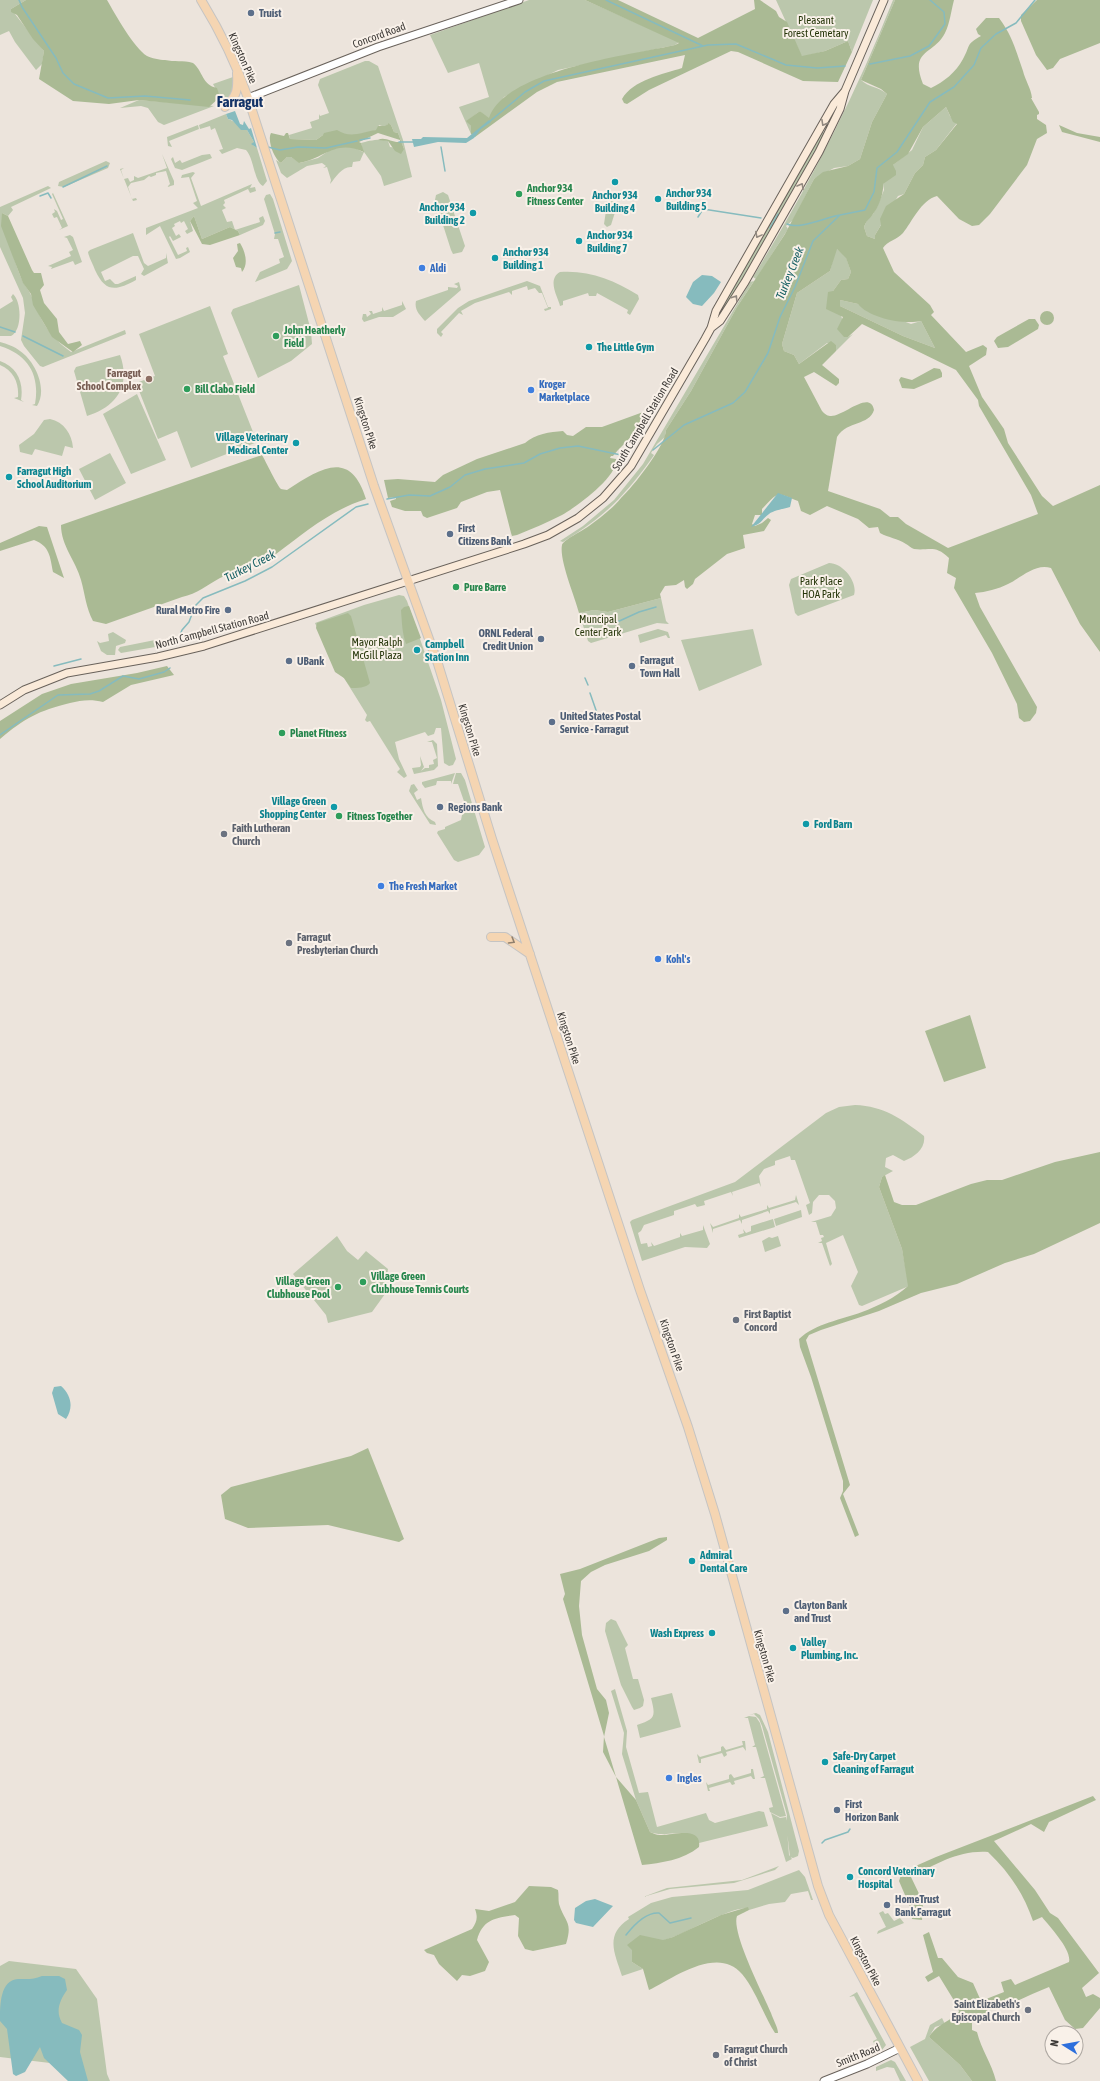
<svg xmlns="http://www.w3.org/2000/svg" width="1100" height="2081" font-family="'Asap Condensed',sans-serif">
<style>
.green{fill:#bbc7ac}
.forest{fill:#aaba94;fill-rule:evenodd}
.water{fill:#86bbbe}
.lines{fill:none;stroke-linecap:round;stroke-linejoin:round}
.stream{stroke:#86bbbe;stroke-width:1.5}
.tertiary-casing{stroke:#69625b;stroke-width:9}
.secondary-casing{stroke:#69625b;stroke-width:9}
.primary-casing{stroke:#c5c4c3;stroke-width:10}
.tertiary{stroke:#fff;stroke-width:7}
.secondary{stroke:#faead9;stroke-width:7}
.primary{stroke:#f5d5b2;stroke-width:8}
.oneway{stroke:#928980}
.oneway2{stroke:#90806e}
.service-dot{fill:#5c6f8a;stroke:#f9f1e9;stroke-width:1.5}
.culture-dot{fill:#0f9aa8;stroke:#f9f1e9;stroke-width:1.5}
.leisure-dot{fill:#2e9e5b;stroke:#f9f1e9;stroke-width:1.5}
.shop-dot{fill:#3f7fe0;stroke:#f9f1e9;stroke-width:1.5}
.education-dot{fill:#8d6e63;stroke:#f9f1e9;stroke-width:1.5}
.worship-dot{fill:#6b7280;stroke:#f9f1e9;stroke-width:1.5}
.labels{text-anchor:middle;stroke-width:4;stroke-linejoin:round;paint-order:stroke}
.service-label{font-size:11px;font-weight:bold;fill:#4e5e75;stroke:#f9f1e9;text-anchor:start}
.park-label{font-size:11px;fill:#253509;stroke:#f9f1e9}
.street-label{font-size:11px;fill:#3d3a37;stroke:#f9f1e9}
.leisure-label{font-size:11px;font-weight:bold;fill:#27864d;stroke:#f9f1e9;text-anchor:start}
.culture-label{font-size:11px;font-weight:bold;fill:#0d838f;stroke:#f9f1e9;text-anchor:start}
.shop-label{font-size:11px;font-weight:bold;fill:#366cbe;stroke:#f9f1e9;text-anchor:start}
.education-label{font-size:11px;font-weight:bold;fill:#785e54;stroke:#f9f1e9;text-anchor:end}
.worship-label{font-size:11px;font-weight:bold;fill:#5b616d;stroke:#f9f1e9;text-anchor:start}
.water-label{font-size:12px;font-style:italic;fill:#186165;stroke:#f9f1e9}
.district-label{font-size:15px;font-weight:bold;fill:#133367;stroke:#f9f1e9}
</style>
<rect width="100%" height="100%" fill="#ece4dc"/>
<path class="green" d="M0,0H26L11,9L44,51L42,64L36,70L15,42L9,31L0,35Z
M529,0H585L679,42L675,45L558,70L504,97L489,119L480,111L467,121L471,126V134L459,107L489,97L479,63L448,73L430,35Z
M776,0H873L852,52L848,41L825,51L802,57Z
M893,0H895L861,80C868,87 879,87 887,94L872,122L860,159L848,166L834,168L814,179L793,220L786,226L788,229L756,279L753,277C807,189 855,97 893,0Z
M365,61H369L378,66L403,140L412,177L384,186L381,176L364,152L360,161L353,162L352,167C342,166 336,177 330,184L331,180L327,167L323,168L326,166L322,163L307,166L287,178L281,173L276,160L281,163L287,157H291L300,163L318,158L330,150L340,147L351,146L363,152L361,143C368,141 380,138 388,141L390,147L404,149L398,133L394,132L391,125L388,124L385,127L379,125L377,130L357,135H323L316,140L290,139L289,135L312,128L310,122L319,119V114L320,116L329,113L318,85L320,79Z
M233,77L235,91L225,103L217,100L220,97L213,84Z
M139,100L214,106L164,125L158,122L148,108L141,106L120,108Z
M946,107L950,116L957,123L936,150L925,157L923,165L915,173L904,194L898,196L875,235V239L867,236L864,227L868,218L873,214L877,207L884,190L883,184L893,165L912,150L923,127Z
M226,114L228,119C236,121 238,128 247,130L254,142L253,145L257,148L267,181L263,186C254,182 254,158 246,150L237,148L222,154L219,150L223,149L215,128L211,130L210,126L200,129L199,125Z
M198,125L199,129L169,141L172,147L168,146L167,137Z
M823,132L825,134C795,194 760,251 725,309L722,307L757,243Z
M162,154L174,181V185L167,187L170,184L166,171L156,173V175L151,177L149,176L144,180L131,183L128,187L132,199L136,198L137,200L133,201L120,169L124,168L121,170L124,179L128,178L130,182L134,180V176L138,178L167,168Z
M210,154L212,158L182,170L175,168L171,159L173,157L175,163L180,160L182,163L202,155Z
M106,161L110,163L108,168L64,187L58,186L59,182Z
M193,172L195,173L191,178L201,206L252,184L250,188L255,187L256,191L250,193L248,189L224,200L225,203L223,205L226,208L222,210L227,222L232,221L235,230L260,222L259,218L263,216L265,221L263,225L240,235L238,231L230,227L202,239L194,216L190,221L193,231L187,234L185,231L188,229L184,221L181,223L180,221L174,224L175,226L172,228L176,236L179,234L181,237L173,241L170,236L169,237L178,255L187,251L186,248L188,247L190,252L180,258L176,259L160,226L146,235V228L198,208L193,203L197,201L189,177L181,178L182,175Z
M48,186L51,188L11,207L13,210L8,216L2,213C8,236 13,260 23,282C25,286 29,290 31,295C41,321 48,335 71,352L125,330L126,334L43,367L40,366L24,346L21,340L25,313L23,298L0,247V207Z
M443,192L448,195L465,246L462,252L453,254L451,250L435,200L436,195Z
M53,193L68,226L59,230L62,228L57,217L54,218L52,214L55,212L54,209L57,211L61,220L63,219L52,194Z
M270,194L273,199L292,261L287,269L255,282L260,272L280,263L279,259L284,257L278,239H274L275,234L264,199L266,195Z
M611,201L616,202L617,206L611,225L607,227L604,224L607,204Z
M133,233L144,263L148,266L166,258V253L168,263L144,276L141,274L144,269L138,256H133L101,272L105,281L110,279L115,284H118L136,276V280C117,290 106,294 95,270C93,264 89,258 88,252L90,250Z
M70,235L73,237L82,262L75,265L73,261L51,269L52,267L48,266L71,256L69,252L73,250L67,238L64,237Z
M836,248L846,257L851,272L848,279L841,280L833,291L848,337L853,334L836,351V345L827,343L799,364L794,355L784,351L782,344L797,293L830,271Z
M560,272C590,270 613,280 638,295L639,299L630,315L627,313L628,310L597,293L596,296H589L588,293L563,301V305L560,306C559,299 546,280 560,272Z
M527,281L540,286L548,307H551V309L545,311L544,309L548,308L542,293H539L535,288L528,290L527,286L512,291V295L509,292L475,303L461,311L463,315L459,313L441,332L443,334L441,337L437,333V329L458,308L469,301Z
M754,281L737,307L691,391L666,430L665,437L657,444L651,453L654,455L652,458C623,498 605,516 563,542L560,541L583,526L614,500L643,464L750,282Z
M459,282L461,290L425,321C420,315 414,310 416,301L448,290V287L457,288L458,286L454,284Z
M299,285L311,331L312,344L291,361L258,378L231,313L233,309Z
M13,294C22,302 22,331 11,336H0V309L13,301L11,297Z
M840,300L858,304L911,324L921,321L935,348L903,336L840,306Z
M402,301L406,309L393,317H379L364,322L362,319L363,314H366L367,317L371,314L369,311H372L373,314L382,311V307L384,311L402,305Z
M210,306L228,354L223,356L257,442L191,468L177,431L158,439L136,383L155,376L139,334Z
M0,342C7,344 14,346 20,351C35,361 48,389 37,406L32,405L35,404C40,376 29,355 0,346Z
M120,355C131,385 117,407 87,416L74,371L76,367Z
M0,361C17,367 24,382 21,400L24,402L14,398L18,397C19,383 14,371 0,365Z
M137,394L166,460L131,474L103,414Z
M50,419C64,422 72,434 73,448L65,446L62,456L35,449L32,455L20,452L19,445L34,434L44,420Z
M110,453L126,483L95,500L79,469Z
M829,563C843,563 858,582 854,595L798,616L795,613L789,585L791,579Z
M399,595L404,596L407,601L441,700L456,759L453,765L449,766L444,763L441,728H436L434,734L428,736L425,732L395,742L399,759L407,776L404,778L397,772L400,769L370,721L367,722L365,720L367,715L344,678L336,671L315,623L364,605Z
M661,598L666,621L669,624L657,623L591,643L588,641L579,613L594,610L608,612Z
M658,629L668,632L670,638H668L666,635L640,643L638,635Z
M753,629L762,665L699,691L681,640Z
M113,632L126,640L125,643L116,646L115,655H107L101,651L103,656L97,641L100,643L109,641L108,634Z
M160,639L163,643L161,646L121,653L118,650L120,647Z
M433,740L437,744L438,766L434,770L414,774L412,768L420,767L421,765L420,756L424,767L421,771L425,768H429V765L434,764L433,760L437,758L432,742H427Z
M455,773L451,784V781H437L436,785L425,788L422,784V782Z
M456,773H461L465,780L485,847L479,855L458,862L454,860L437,833L438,831L445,829V827L461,820L463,810L466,807L458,784H453Z
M414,784L418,790L414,793L417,800L421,798C423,809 424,817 435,822L436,825L430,824L409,791L411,785Z
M855,1105C884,1106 902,1119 924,1136C926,1148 915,1157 904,1161L893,1155L886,1158L885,1167L893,1171L882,1177L879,1187L902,1249L909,1286L862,1306L859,1305L851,1286L858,1272L843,1235L826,1243L832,1264L830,1266L822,1243H818L822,1241L821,1238L824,1237L823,1235H820L816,1222H811L831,1216L836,1208L835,1201L829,1195H819L813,1202L812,1213L809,1215L806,1205L810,1203L795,1160H791L790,1156L775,1161V1165L764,1169L759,1176L761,1187L759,1183L732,1192L733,1196L731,1192L704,1201L705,1205L697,1207L695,1204L674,1211V1215L644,1225L641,1231L638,1233L641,1244L647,1243L648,1247L652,1246L651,1242L654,1246L680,1237V1233L682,1236L703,1230V1225L710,1244L707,1248L685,1247L642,1261L630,1222L632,1220L735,1182L826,1113L839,1107Z
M796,1195L799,1205L796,1202L770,1210V1214L768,1211L742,1220V1224L740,1220L713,1229V1233L710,1223L713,1227L739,1218V1214L741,1217L767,1209V1205L769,1208L795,1200Z
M801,1210L802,1217L776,1226L774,1219Z
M773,1219L775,1227L739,1238L738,1235L744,1233L743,1229L746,1233L751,1231V1226Z
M337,1236L347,1251L358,1260L366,1251L388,1269L385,1294L372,1312L328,1323L326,1315L293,1274Z
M778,1236L781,1246L765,1252L762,1241L769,1237L772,1238Z
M611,1619L616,1621L628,1645L625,1648L633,1679H638L644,1700L643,1706L640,1708L634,1710L632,1707L621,1685L605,1631L606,1623Z
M615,1689L627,1731L626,1747L639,1793L648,1792L657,1827L706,1813L709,1820L715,1823L759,1811L764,1812L768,1826L699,1843C690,1824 666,1839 650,1832L636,1800L622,1754L624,1733L611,1691Z
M672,1693L681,1727L640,1738L637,1725C655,1719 656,1717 651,1698Z
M756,1713L760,1715L768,1732L799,1851L798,1856L793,1858L790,1857L786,1823L787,1815L762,1726L759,1719L754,1714L749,1715Z
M749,1716L756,1717L760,1723L786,1816L780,1817L770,1812L769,1808L773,1807L765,1778H760L764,1776L756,1747H752L755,1745L748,1718H744Z
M742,1741H745L746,1751L743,1747L726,1752L727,1755L724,1757L722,1753L701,1759V1763H699L697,1754L700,1757L721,1751V1747L723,1746L726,1750L743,1745Z
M751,1769H753L755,1779H753L751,1776L734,1781L735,1784L732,1785L730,1782L709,1788L710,1791H708L706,1782L708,1785L729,1779V1775L731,1774L734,1778L751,1773Z
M771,1813L780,1818L786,1817L789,1855L792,1859L786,1862Z
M779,1866L775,1870L734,1883L670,1889L643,1897L667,1888L742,1880Z
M799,1870L805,1877L813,1900H811L808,1891L791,1894L785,1902L769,1904L749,1910C742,1901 685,1933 673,1937C660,1942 646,1945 632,1950V1962L643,1969L622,1976C615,1954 604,1935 629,1919L628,1917L651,1903L672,1897L748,1890Z
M883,1911L885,1914L888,1913L894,1921L900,1918L904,1923L877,1934L878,1931L886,1927L879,1913Z
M9,1961L76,1969L97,1999L107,2074L110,2081H74L50,2063L0,2057V1966Z
M857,1992L886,2045L882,2050L855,2062L868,2052L867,2050L875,2046L873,2041L877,2039L854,1996L849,1997Z
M942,2018L945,2024L935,2027L929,2037L960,2065L972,2081H929L910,2047L925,2039L930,2025Z
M891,2060L895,2062L906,2081H900L894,2068L887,2067L876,2071V2067Z"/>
<path class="forest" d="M26,0H107C115,14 134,48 147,56C151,58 160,60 165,60C174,62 183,60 193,63C203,71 202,85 217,88L220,97L209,107L139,100L109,104L73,101L39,79L44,51L33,39L17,15L11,12V9Z
M585,0H618L698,38L755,9L754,0H760L776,11L779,17L787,22L802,56L825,51L848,41L852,52L838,82L803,81L738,52L731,51L649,90L627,104L624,103L622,99C633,80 663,74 682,68L685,55L557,82L537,92L475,137L471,134V126L466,121L480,111L489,118C505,70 631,55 675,45L679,43Z
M895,0H954C951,11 950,23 945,33C934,55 909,49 923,84L931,88C944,82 956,72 963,59C971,45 965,45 981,36L978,34L976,29L986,18H999C1012,35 1016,51 1023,71C1025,80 1031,88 1032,98H1031L1039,112V114L1037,115V119L1046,125L1047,133L1037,139L1027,165L990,214L979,225L972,226L959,219L937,196C921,200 912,222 903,233C897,240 887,241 883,248L894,272L930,305L934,312L931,315L966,352L983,345L987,348L986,355L969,366L982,397L1004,429L1008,443L1042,496L1053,506L1100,485V652L1080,624L1051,568C1035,563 1021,578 1008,584C998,589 986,592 975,593L980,607L1037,707L1036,713L1030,721L1024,722L1019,718L1017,704L992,653L954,588L956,578L947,573L949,558C935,544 929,551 914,549C911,548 908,545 906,544C897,538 889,538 880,533L878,527L869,528L858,519L827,506L810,515L801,511L798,501C776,492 779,491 762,509V515H755L752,524L755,526L762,523L768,518L771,520L764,531L743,535L745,548L727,554L695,579L693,584L687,589L685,587L684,580L676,585L665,586L660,594L661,598L608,612L594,610L579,613C575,597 559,560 562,545C563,540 584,530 589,526C600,518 612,509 621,498C633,487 666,445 666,430L691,391L737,307L785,234L814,179L823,172L848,166L860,159L872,122L887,94L881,89L861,80ZM946,107L953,122L957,124L936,150L925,157L923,165L915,173L904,194L886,206L880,219L881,225L875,235V239L867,236L864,227C867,219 869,220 873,214C879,207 884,192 883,184L896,175V171L893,165L908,154L923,127ZM837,249L846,258L851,272L848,279L841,280L833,291L828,292L826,309L843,317L837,329L844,337H848L862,324L956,370L978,400L979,406L1031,495L1038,514L948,548L906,524L898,517H890L880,509L828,491L837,437C848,420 869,426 874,410C870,389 842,418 830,416C827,416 824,413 822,411L804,377L814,372L836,386L839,383V379L822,365L836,351V345L831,341L799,364L794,355L784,351L782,344L797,293L830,271ZM840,300L858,304C869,318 904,325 921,321L935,348L903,336L840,306Z
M1037,0H1100V43L1060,59L1053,68L1047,70L1036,55L1021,21V15Z
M388,123L391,125L394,132L398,133L404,149L401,154L395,151L388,141L378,140C385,136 392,143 400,142V140L378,133L359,142L361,143L364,152C335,139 326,158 299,163L291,157H287L281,163C274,159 267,140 271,133L284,136L286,133H288L290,139L316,140L323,135L324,133L337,130C351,139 361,132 376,130L378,126H385L388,124Z
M1059,125L1077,133L1100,137V142L1062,132Z
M2,213L8,216L32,270L34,273H41L44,285L40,290L44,303L57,319L59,332L68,344L80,341L82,345L73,352L52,337L33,305L31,294L23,283L1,226Z
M194,216L202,239L230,227L238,231L240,235L210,245L202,244L190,221Z
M240,243C245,251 249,264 242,272L241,268L236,267L233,258L238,251L237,244Z
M1040 318a7 7 0 1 1 14 0a7 7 0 1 1-14 0Z
M1029,319H1035L1039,325L1038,329L1008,347L998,348L994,341L997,337Z
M934,368L940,369L942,373V377L914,389L902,388L899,380L901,377L912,380Z
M646,411C642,432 625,441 613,456H611L610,458L616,459C619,476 576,507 562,515C548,522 532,529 517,535L512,536L511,533L500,490L487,492L461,502L457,508L427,518L423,516L421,511H405L392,507L390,501L396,499V497L388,498L384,480L398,479L435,482L443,475L477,459L525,443C535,434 550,432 563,431L567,435L573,436L586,427H602Z
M262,455C265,460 278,487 281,489C282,489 285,490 287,490C320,469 350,448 366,499C329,511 306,532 276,554C260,566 238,569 220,578C207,585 197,594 182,597L106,624L93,621C86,608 85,594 81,580C76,561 61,546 61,525Z
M39,526L47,527L64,578L53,572C50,557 50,546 34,540L0,551V543Z
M409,606L421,638L406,644C402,632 402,623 401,610L404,607Z
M348,613L351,616L370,683C366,688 357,688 351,688L344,678L335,672L316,628L317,623Z
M167,666L174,675L131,685L103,702C92,699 81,700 70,703C38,711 25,718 0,739V721L42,694L71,684L137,673Z
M970,1015L986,1068L944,1082L925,1031Z
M1100,1152V1223L1034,1254L1005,1263L957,1284L921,1293L879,1311L821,1330L809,1335L806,1340L850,1485L843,1494L859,1535L855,1537L840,1498L843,1491V1481L811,1377L800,1347L799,1339C816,1323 841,1320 862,1312C878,1306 895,1298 908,1286L902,1249L879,1187L882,1177L885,1175L894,1202L902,1205H916L971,1184L987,1180H1002L1055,1162Z
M368,1448L404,1539L399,1542L328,1525L248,1528L225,1519L221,1495L231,1487L351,1456Z
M667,1537V1540L649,1551L605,1565L591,1572L581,1581L579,1606L582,1635L597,1689L606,1700L609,1713L604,1737L616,1777L636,1800L650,1832C653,1833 656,1835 660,1835C672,1836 702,1825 699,1847C683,1860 661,1863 642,1865L616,1777L603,1752L604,1736L563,1599L565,1594L560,1574L580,1569L659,1538Z
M1093,1796L1096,1800L1049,1822L1044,1832L1031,1824L994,1841L1035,1890L1050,1913L1058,1918L1099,1973L1082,1988L1086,1997L1093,1994L1100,1998V2008L1083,2028L1075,2029L1065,2020L1049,1987C1028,1995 1009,2007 987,2011L982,2021L972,2023V2030L977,2032C981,2049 992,2064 996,2081H972L960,2065L929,2037C936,2025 949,2022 959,2012L958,2007L939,1976L928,1982L925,1977L933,1972L923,1935L929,1932L938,1958H942L958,1977L973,1983L981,2001L1004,1992L1001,1982L1011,1979L1015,1985L1069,1962C1072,1950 1050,1927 1042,1917L1033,1921C1024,1894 1009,1872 988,1852C959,1850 936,1864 911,1877L923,1902L922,1920L912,1919L911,1909L899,1881L902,1872L936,1857Z
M529,1886L551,1887L558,1890C559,1895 558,1899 559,1904C565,1923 573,1921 566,1944L533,1951L525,1949L518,1936L519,1918L515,1915C495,1918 483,1919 477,1940L489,1962L485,1971L470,1976L462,1975L457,1981L439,1964L434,1955L427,1953L424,1950L472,1929C477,1922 478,1917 475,1909L489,1911L515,1902Z
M748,1907L749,1910L737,1916C731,1932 763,1994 771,2013C773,2019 778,2028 778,2033H775C763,2014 756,1991 742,1974C718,1945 673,1978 649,1990L643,1969L632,1962V1950L627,1945L640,1935L663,1940L673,1937L721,1915Z"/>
<path class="water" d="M235,111L240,124L243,125L244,121L249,129L251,128L257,148L251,144L254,142L247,130H241L232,120L228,119L226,114Z
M489,120L491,122L481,129L474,138L466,143L438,142L414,147L412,139H421L423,137L467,138Z
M702,275L712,276L721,282L714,293L702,306L693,304L686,297L693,282Z
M778,493L792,498L790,507C784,509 774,510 769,514C760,521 763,523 751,527Z
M61,1386C71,1395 74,1407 66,1419L58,1414L52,1393L54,1387Z
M595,1899L613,1906L593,1927L576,1923L574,1920L575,1908L586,1901Z
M42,1976H59L65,1979L67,1990C60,2000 55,2011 62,2023L79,2030L82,2035L80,2052L88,2081H68L44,2058L40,2047L25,2072L16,2076L13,2074L7,2029L0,2021C0,2005 0,1980 18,1979C27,1979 33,1980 42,1976Z"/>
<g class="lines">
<path class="stream" d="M19,0L22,7L56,58L63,73L74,84L108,98L145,96L190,100
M606,0L703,46
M870,64L910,56L929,46L945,24L944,12L930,0
M489,122L525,92L544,81L708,45L736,44L786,65L817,68L845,66
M360,140L370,138
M399,142H413
M268,147L280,150L298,147L326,148L357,141
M441,147L445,171
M63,187L107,166
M40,196L48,193L51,198
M698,217L703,209L761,218
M787,224C798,230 827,217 840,215
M770,228L778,214
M275,233L280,232
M0,327L15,332
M23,336L63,356
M653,450L684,425L733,403L745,392L768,353L780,317L795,287L813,241L840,215L865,210L874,192L877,168L897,152L930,102L954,87L974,65L981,48L996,34L1016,23L1035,0
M387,499L409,495L430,496L450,487L465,475L485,469L524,463L540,454L560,448L578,446L626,456
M615,623L639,612L656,607
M176,645L182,630L189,622L195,606L203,598L245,581L272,567L356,507L368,504
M54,666L81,659
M585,678L588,685
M590,693L597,713
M0,735L58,695L90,694L99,691L123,676L139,679L164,672L170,668
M822,1843L825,1840L848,1832L850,1829
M626,1935C633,1926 646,1912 659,1913L670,1923L691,1918"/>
<defs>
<path id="tertiary" d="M248,98L378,47L519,0
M824,2081L867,2064L900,2048"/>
<path id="secondary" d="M711,328L720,321L745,282L819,152L840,109L845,91L884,0
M0,705L24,690L67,673L158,657L204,646L524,544L548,535L578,518L603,498L631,466L705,339L711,328L716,311L834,104L845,91"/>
<path id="primary" d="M201,0C220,31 236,63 248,98L374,486L438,664L492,839L640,1290L688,1427L715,1514L818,1886L829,1915L918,2081
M225,107C237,97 238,89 237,73
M491,937H505L530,954"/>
</defs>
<use href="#tertiary" class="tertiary-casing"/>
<use href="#secondary" class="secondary-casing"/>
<use href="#primary" class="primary-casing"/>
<use href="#tertiary" class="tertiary"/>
<use href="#secondary" class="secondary"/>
<use href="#primary" class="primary"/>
</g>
<defs><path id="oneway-chevron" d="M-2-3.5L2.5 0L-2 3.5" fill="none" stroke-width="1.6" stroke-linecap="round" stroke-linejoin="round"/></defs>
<g class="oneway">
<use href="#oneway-chevron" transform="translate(824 123) rotate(119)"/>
<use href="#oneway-chevron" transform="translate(801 186) rotate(-61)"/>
<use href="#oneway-chevron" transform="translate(758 235) rotate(118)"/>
<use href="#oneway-chevron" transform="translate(735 298) rotate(-58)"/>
</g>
<use class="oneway2" href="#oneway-chevron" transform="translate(512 941) rotate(31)"/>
<g class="service-dot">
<circle cx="251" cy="13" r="4"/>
<circle cx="450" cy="534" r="4"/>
<circle cx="228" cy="610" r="4"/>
<circle cx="541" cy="639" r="4"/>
<circle cx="289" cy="661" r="4"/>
<circle cx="632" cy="666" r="4"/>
<circle cx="552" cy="722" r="4"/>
<circle cx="440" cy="807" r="4"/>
<circle cx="786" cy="1611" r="4"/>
<circle cx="837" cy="1810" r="4"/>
<circle cx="887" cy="1905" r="4"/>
</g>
<g class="culture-dot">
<circle cx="615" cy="182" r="4"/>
<circle cx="658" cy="199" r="4"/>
<circle cx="473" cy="213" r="4"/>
<circle cx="579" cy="241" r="4"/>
<circle cx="495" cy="258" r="4"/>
<circle cx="589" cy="347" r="4"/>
<circle cx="296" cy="443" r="4"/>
<circle cx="9" cy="477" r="4"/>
<circle cx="417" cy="650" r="4"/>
<circle cx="334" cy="807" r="4"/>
<circle cx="806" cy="824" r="4"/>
<circle cx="692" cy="1561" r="4"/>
<circle cx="712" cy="1633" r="4"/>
<circle cx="793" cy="1648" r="4"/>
<circle cx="825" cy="1762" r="4"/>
<circle cx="850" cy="1877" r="4"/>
</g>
<g class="leisure-dot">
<circle cx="519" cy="194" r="4"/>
<circle cx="276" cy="336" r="4"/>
<circle cx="187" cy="389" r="4"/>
<circle cx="456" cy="587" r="4"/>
<circle cx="282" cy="733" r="4"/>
<circle cx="339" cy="816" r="4"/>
<circle cx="363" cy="1282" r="4"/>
<circle cx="338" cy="1287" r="4"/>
</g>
<g class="shop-dot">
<circle cx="422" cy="268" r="4"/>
<circle cx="531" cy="390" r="4"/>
<circle cx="381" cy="886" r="4"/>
<circle cx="658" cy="959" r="4"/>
<circle cx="669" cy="1778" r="4"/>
</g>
<circle class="education-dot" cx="149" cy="379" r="4"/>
<g class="worship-dot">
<circle cx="224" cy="834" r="4"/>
<circle cx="289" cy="943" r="4"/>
<circle cx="736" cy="1320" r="4"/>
<circle cx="1028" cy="2010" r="4"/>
<circle cx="716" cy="2055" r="4"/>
</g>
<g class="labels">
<g class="service-label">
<text x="259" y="17">Truist</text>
<text x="458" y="532">First<tspan x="458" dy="13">Citizens Bank</tspan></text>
<text x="220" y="614" text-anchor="end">Rural Metro Fire</text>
<text x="533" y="637" text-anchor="end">ORNL Federal<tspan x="533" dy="13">Credit Union</tspan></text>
<text x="640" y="664">Farragut<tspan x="640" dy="13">Town Hall</tspan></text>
<text x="297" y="665">UBank</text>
<text x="560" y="720">United States Postal<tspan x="560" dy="13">Service - Farragut</tspan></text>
<text x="448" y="811">Regions Bank</text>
<text x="794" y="1609">Clayton Bank<tspan x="794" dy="13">and Trust</tspan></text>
<text x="845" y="1808">First<tspan x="845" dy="13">Horizon Bank</tspan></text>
<text x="895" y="1903">HomeTrust<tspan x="895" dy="13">Bank Farragut</tspan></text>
</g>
<g class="park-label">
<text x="816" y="24">Pleasant<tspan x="816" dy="13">Forest Cemetary</tspan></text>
<text x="821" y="585">Park Place<tspan x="821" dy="13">HOA Park</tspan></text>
<text x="598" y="623">Muncipal<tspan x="598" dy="13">Center Park</tspan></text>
<text x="377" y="646">Mayor Ralph<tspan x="377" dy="13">McGill Plaza</tspan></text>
</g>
<g class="street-label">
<text transform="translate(379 35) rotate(-20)" y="4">Concord Road</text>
<text transform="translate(243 58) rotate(66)" y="4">Kingston Pike</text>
<text transform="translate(645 419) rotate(-59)" y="4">South Campbell Station Road</text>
<text transform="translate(366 423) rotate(72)" y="4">Kingston Pike</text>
<text transform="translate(212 630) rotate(-15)" y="4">North Campbell Station Road</text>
<text transform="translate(470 730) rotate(73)" y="4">Kingston Pike</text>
<text transform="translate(569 1038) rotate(72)" y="4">Kingston Pike</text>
<text transform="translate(672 1345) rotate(71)" y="4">Kingston Pike</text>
<text transform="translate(765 1656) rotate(74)" y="4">Kingston Pike</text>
<text transform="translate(866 1961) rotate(62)" y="4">Kingston Pike</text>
<text transform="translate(858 2055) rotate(-22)" y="4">Smith Road</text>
</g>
<g class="leisure-label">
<text x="527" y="192">Anchor 934<tspan x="527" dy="13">Fitness Center</tspan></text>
<text x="284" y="334">John Heatherly<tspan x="284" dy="13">Field</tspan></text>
<text x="195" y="393">Bill Clabo Field</text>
<text x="464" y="591">Pure Barre</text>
<text x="290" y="737">Planet Fitness</text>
<text x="347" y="820">Fitness Together</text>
<text x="371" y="1280">Village Green<tspan x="371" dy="13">Clubhouse Tennis Courts</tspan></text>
<text x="330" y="1285" text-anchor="end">Village Green<tspan x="330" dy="13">Clubhouse Pool</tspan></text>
</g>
<g class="culture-label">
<text x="666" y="197">Anchor 934<tspan x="666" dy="13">Building 5</tspan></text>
<text x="615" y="199" text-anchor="middle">Anchor 934<tspan x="615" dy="13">Building 4</tspan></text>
<text x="465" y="211" text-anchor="end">Anchor 934<tspan x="465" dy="13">Building 2</tspan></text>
<text x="587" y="239">Anchor 934<tspan x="587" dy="13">Building 7</tspan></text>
<text x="503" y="256">Anchor 934<tspan x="503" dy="13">Building 1</tspan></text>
<text x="597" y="351">The Little Gym</text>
<text x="288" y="441" text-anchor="end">Village Veterinary<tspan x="288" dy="13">Medical Center</tspan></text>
<text x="17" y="475">Farragut High<tspan x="17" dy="13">School Auditorium</tspan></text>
<text x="425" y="648">Campbell<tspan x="425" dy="13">Station Inn</tspan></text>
<text x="326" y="805" text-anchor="end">Village Green<tspan x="326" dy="13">Shopping Center</tspan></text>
<text x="814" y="828">Ford Barn</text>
<text x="700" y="1559">Admiral<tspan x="700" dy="13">Dental Care</tspan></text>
<text x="704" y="1637" text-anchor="end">Wash Express</text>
<text x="801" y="1646">Valley<tspan x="801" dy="13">Plumbing, Inc.</tspan></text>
<text x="833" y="1760">Safe-Dry Carpet<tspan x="833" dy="13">Cleaning of Farragut</tspan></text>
<text x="858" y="1875">Concord Veterinary<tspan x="858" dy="13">Hospital</tspan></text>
</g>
<g class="shop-label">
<text x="430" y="272">Aldi</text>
<text x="539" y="388">Kroger<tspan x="539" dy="13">Marketplace</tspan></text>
<text x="389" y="890">The Fresh Market</text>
<text x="666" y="963">Kohl's</text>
<text x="677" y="1782">Ingles</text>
</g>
<g class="education-label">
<text x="141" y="377">Farragut<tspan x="141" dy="13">School Complex</tspan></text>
</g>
<g class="worship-label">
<text x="232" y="832">Faith Lutheran<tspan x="232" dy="13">Church</tspan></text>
<text x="297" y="941">Farragut<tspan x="297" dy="13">Presbyterian Church</tspan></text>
<text x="744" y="1318">First Baptist<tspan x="744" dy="13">Concord</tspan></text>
<text x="1020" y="2008" text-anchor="end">Saint Elizabeth's<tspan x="1020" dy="13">Episcopal Church</tspan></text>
<text x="724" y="2053">Farragut Church<tspan x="724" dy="13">of Christ</tspan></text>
</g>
<g class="water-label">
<text transform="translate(790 273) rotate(-68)" y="4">Turkey Creek</text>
<text transform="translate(250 566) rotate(-27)" y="4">Turkey Creek</text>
</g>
<g class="district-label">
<text x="240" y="107">Farragut</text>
</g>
</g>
<g transform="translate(1064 2045) rotate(281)"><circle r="19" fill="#f9f1e9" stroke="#aea8a2"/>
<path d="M0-3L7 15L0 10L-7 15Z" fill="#2d6fdc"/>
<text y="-6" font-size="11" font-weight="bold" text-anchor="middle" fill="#3d3a37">N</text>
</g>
</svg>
